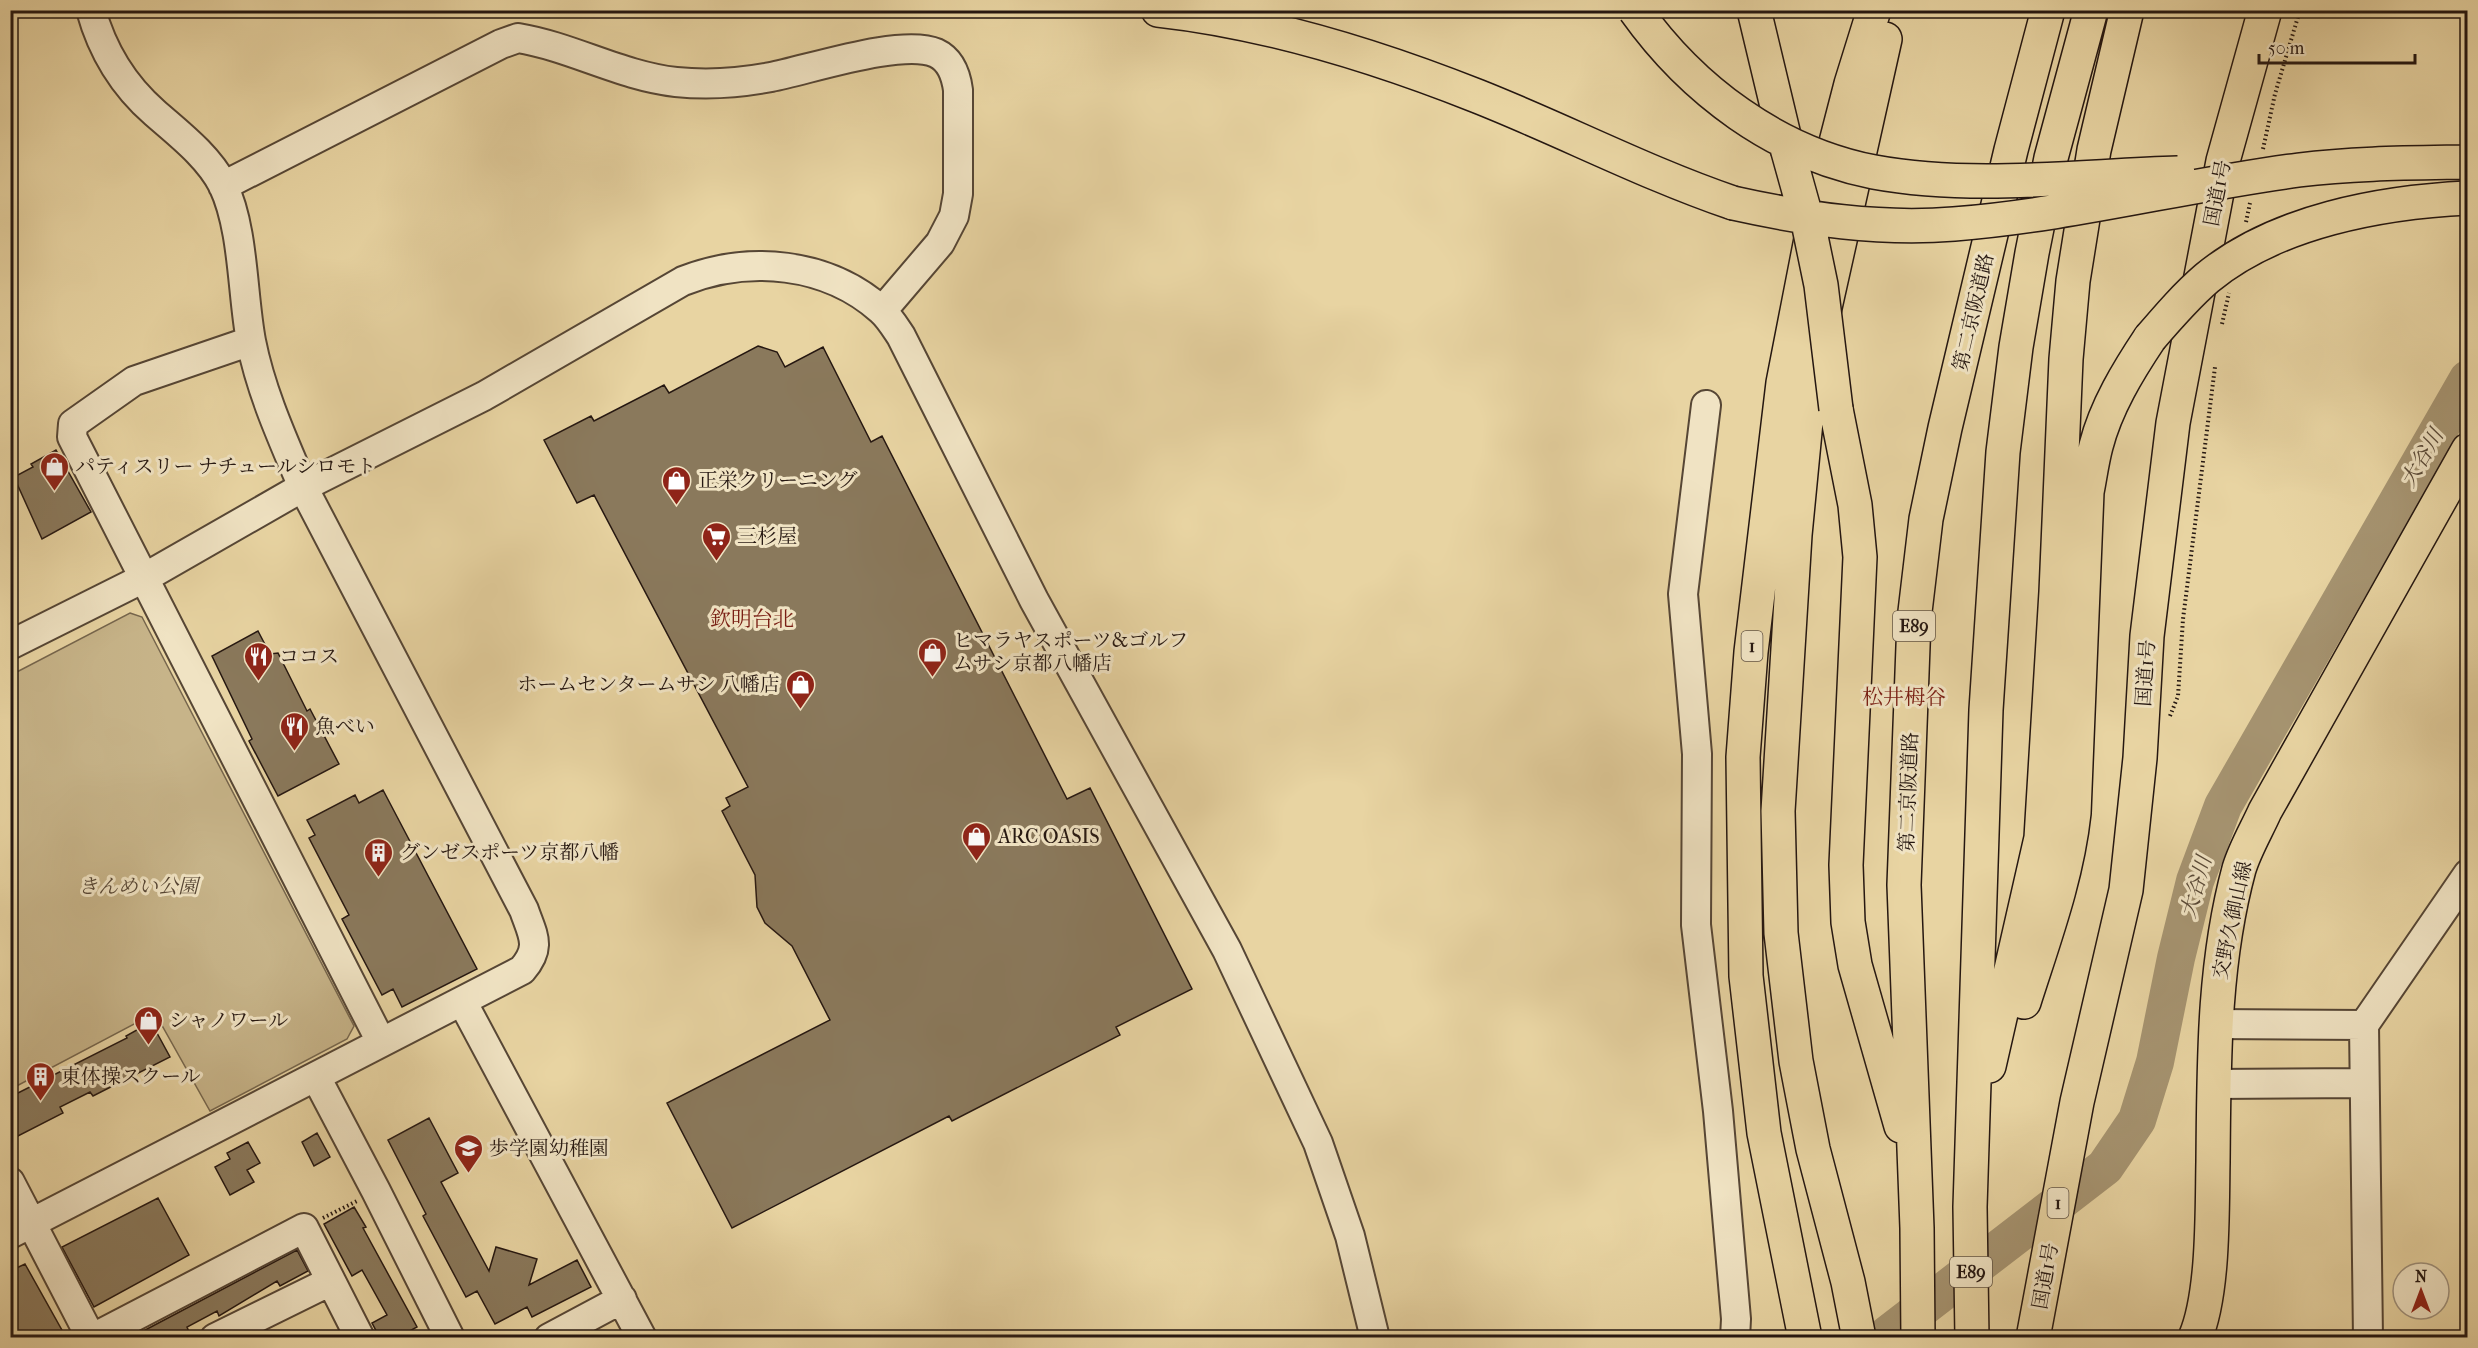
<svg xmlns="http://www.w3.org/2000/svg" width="2478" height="1348" font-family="'IM FELL French Canon','Noto Serif JP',serif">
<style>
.green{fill:#c7b489;stroke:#76664d;stroke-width:1.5}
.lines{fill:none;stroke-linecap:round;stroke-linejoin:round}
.river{stroke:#a69471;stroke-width:38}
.building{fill:#8a795c;stroke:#251711;stroke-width:1.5}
.minor-casing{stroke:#564635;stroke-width:32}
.major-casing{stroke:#251711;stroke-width:36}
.highway-casing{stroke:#251711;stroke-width:36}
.path{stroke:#251711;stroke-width:4;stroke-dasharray:1.5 3;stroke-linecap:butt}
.minor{stroke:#f0e3c3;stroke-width:28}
.major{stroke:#e8d4a2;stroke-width:33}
.highway{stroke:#e8d4a2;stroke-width:33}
.highway-bridge-casing{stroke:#251711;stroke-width:36;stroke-linecap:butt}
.highway-bridge{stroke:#e8d4a2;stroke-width:33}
.labels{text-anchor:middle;stroke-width:6;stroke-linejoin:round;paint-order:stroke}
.shield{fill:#f0e3c3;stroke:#625446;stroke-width:1.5}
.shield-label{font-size:18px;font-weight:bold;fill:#251711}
.street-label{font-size:20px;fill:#251711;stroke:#f0e3c3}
.poi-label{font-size:20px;fill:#251711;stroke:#f0e3c3;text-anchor:start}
.park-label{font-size:20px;font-style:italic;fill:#564635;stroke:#f0e3c3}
.water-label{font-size:21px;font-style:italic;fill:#594937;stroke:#f0e3c3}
.neighbourhood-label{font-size:21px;fill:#7a1f14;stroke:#f0e3c3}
</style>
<rect width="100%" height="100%" fill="#e8d4a2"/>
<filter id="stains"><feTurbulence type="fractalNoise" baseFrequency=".00333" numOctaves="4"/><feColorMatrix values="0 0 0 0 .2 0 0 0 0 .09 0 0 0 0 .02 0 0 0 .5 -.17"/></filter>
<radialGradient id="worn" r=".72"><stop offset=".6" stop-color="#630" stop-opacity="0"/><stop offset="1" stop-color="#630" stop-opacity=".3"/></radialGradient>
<path class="green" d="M130,613L142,617L354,1026L347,1039L210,1111L155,1013L11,1089V675Z"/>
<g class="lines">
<path class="river" d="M1883,1338L2105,1167L2137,1120L2155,1062L2176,958L2195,881L2223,806L2468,379"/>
</g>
<path class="building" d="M758,346L777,352L785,367L823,347L871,442L882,436L1067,799L1090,788L1192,989L1116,1027L1120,1035L952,1121L949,1116L732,1228L667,1103L830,1020L792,946L765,923L757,907L755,875L722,811L730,806L726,798L748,787L594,495L577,503L544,440L591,416L594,421L664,385L669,393Z
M56,450L91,512L42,539L14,477L33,467L31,464Z
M258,631L270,654L278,653L307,711L310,709L339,764L278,796L249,741L252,739L212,656Z
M383,790L477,969L402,1007L393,989L382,995L342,919L349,915L309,838L315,835L307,820L355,795L359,803Z
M151,1022L170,1057L93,1096L90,1092L60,1107L63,1113L16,1137L10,1126V1097L127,1038L126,1036Z
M429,1118L458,1173L441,1182L489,1271L496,1247L537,1259L529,1285L577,1260L591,1287L532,1317L527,1307L495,1324L477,1291L466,1297L423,1216L426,1214L388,1140Z
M317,1133L330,1157L314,1166L302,1142Z
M248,1142L260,1163L247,1170L254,1182L230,1195L215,1167L230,1159L227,1153Z
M158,1198L189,1255L94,1307L62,1247Z
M354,1207L366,1227L363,1228L417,1327L397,1338H380L372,1323L387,1315L362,1270L352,1276L324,1224Z
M297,1250L308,1271L280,1286L277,1281L219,1316L217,1311L187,1327L189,1332L180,1337L130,1338Z
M25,1264L63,1332L53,1338H10V1271Z"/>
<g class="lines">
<defs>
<path id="minor" d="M223,186L501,44L518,38C572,47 621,76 676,82C707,85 740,83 771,77C808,70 902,38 936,53C951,60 956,75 958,90V194L954,216L940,243L882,311
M251,341L134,381L73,424L72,437L381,1042
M1706,405L1683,594L1697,754L1696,925L1718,1111L1736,1319L1735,1338
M10,645L144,578L303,487L484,396L683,281C749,255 827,262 881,310C889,317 895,327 901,336L1034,600L1227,950L1318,1143L1350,1236L1375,1338
M462,1001L642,1338
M2215,1024L2364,1025
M316,1077L376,1191L450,1338
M2214,1084L2364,1083
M10,1182L91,1338
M10,1234L522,970C542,947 533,936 524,910L303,487C283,440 261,392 251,341C242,293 244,229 223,185C208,156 179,134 155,113C124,86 102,50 91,10
M93,1338L304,1228L360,1338
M215,1338L331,1281
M549,1338L622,1299
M2368,1338L2364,1025L2468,874"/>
<path id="major" d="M2195,1338C2214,1294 2212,1210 2213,1162C2214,1063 2213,965 2239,869C2245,849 2257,829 2265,811L2468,450"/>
<path id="highway" d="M1158,10C1267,22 1376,56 1477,96C1563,130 1645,173 1733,203
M1754,10L1787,148
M1836,409L1855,505L1860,557L1846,865L1848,922L1855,965L1901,1126
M2024,1002C2044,939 2067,878 2074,813L2087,492C2090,477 2092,461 2096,446C2106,407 2128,371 2150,338
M1989,1066L2041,838L2056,592L2066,359L2073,281L2094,150L2127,10
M1805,1338L1764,1133L1746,976L1743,757L1751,652L1783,383L1811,239L1851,84L1874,10
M1859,1338L1848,1282L1813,1149L1796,1061L1781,933L1778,811L1795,535L1811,370L1885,39
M1918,1338L1917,1228L1904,885L1914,620L1926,519L1945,428L2011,150L2048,10
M1972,1338L1970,1207L1986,710L2003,452L2016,347L2032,253L2051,158L2091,10
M2033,1338L2077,1102L2126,890L2140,758L2147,636L2173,423L2223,161L2265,10"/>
</defs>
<use href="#minor" class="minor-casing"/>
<use href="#major" class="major-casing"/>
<use href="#highway" class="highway-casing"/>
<path class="path" d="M2263,149L2275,94L2300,10
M2246,222L2250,203
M2222,324L2229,293
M2170,716L2178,696L2183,619L2215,367
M323,1218L357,1201"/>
<use href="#minor" class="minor"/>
<use href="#major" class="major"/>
<use href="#highway" class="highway"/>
<defs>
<path id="highway-bridge" d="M1635,10C1692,90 1776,153 1874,172C1971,190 2079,176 2178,173
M1787,148L1809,227L1821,285L1836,409
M1733,203C1805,219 1879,230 1954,224C2070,215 2184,185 2299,170C2355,163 2412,163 2468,162
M2150,338C2168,317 2186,296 2207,278C2276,221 2381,202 2468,198"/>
</defs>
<use href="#highway-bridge" class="highway-bridge-casing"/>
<use href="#highway-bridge" class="highway-bridge"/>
</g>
<defs>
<symbol id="shop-pin" viewBox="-11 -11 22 30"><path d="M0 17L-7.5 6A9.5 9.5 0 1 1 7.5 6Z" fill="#8f2418" stroke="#f0e3c3"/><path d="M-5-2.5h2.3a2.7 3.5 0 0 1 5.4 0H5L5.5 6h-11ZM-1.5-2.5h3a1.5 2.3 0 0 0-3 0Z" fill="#fff"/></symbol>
<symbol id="supermarket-pin" viewBox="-11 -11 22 30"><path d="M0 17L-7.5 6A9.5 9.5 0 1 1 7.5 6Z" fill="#8f2418" stroke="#f0e3c3"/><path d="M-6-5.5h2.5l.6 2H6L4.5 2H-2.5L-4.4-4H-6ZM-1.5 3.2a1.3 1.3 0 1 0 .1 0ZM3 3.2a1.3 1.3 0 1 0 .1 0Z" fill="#fff"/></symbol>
<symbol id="restaurant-pin" viewBox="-11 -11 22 30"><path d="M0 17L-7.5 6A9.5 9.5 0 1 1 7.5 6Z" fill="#8f2418" stroke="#f0e3c3"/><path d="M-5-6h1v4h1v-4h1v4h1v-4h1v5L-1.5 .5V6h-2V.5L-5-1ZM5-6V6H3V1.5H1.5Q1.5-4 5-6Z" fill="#fff"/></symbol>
<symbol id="building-pin" viewBox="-11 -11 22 30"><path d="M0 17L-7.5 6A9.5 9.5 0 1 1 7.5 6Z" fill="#8f2418" stroke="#f0e3c3"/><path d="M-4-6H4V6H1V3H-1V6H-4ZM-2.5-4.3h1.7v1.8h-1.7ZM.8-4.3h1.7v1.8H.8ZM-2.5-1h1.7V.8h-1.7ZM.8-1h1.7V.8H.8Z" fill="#fff"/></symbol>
<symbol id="school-pin" viewBox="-11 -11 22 30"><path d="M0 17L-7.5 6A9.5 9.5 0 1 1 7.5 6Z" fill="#8f2418" stroke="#f0e3c3"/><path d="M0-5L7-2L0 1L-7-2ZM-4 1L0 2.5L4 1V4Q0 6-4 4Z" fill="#fff"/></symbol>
</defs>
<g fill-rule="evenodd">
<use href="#shop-pin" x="38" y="450" width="33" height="45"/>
<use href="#shop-pin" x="660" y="464" width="33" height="45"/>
<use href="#supermarket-pin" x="700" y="520" width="33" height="45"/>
<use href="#shop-pin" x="916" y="636" width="33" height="45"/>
<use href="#restaurant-pin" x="242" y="640" width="33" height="45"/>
<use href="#shop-pin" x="784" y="668" width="33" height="45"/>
<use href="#restaurant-pin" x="278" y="710" width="33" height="45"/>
<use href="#shop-pin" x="960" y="820" width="33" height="45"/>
<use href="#building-pin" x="362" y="836" width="33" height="45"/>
<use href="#shop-pin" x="132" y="1004" width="33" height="45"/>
<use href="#building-pin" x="24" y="1060" width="33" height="45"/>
<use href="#school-pin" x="452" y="1132" width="33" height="45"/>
</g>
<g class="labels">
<g class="shield">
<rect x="1893" y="611" width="42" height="30" rx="4.5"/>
<rect x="1741.5" y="631" width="21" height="30" rx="4.5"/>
<rect x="2047.5" y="1188" width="21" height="30" rx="4.5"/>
<rect x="1950" y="1257" width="42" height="30" rx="4.5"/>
</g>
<g class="shield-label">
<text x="1914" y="632">E89</text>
<text x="1752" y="652">1</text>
<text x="2058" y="1209">1</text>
<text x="1971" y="1278">E89</text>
</g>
<g class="street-label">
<text transform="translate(2217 193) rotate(-79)" y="7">国道1号</text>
<text transform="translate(1973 312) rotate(-77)" y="7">第二京阪道路</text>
<text transform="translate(2145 673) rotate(-86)" y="7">国道1号</text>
<text transform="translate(1908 792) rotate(-88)" y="7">第二京阪道路</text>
<text transform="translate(2232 920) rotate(-78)" y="7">交野久御山線</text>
<text transform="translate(2045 1276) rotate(-80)" y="7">国道1号</text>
</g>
<g class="poi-label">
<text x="75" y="473">パティスリー ナチュールシロモト</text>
<text x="698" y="487">正栄クリーニング</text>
<text x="737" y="543">三杉屋</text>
<text x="953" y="647">ヒマラヤスポーツ&amp;ゴルフ<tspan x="953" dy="23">ムサシ京都八幡店</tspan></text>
<text x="279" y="663">ココス</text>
<text x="780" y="691" text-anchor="end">ホームセンタームサシ 八幡店</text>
<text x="315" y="733">魚べい</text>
<text x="998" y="843">ARC OASIS</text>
<text x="400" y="859">グンゼスポーツ京都八幡</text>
<text x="169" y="1027">シャノワール</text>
<text x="61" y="1083">東体操スクール</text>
<text x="489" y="1155">歩学園幼稚園</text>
</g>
<g class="park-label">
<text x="138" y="893">きんめい公園</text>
</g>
<g class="water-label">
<text transform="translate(2422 458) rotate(-60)" y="7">大谷川</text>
<text transform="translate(2196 887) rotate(-74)" y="7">大谷川</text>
</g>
<g class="neighbourhood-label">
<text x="752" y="626">欽明台北</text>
<text x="1904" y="704">松井栂谷</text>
</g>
</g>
<rect width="2478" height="1348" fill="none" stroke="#e8d4a2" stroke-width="36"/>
<rect x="12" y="12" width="2454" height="1324" fill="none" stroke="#251711" stroke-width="3"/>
<rect x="18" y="18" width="2442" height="1312" fill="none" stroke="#251711" stroke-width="1.5"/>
<g transform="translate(2421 1291)"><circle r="28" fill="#f0e3c3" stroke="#9f917c" stroke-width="1.5"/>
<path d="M0-4.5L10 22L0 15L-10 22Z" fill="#8f2418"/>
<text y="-9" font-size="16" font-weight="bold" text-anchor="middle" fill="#251711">N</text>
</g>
<path d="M2259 54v9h156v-9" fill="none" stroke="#251711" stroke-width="3"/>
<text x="2268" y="54" font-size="18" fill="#251711" stroke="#f0e3c3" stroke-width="4.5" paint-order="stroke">50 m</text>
<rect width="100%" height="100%" filter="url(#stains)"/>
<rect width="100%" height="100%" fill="url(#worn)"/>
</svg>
